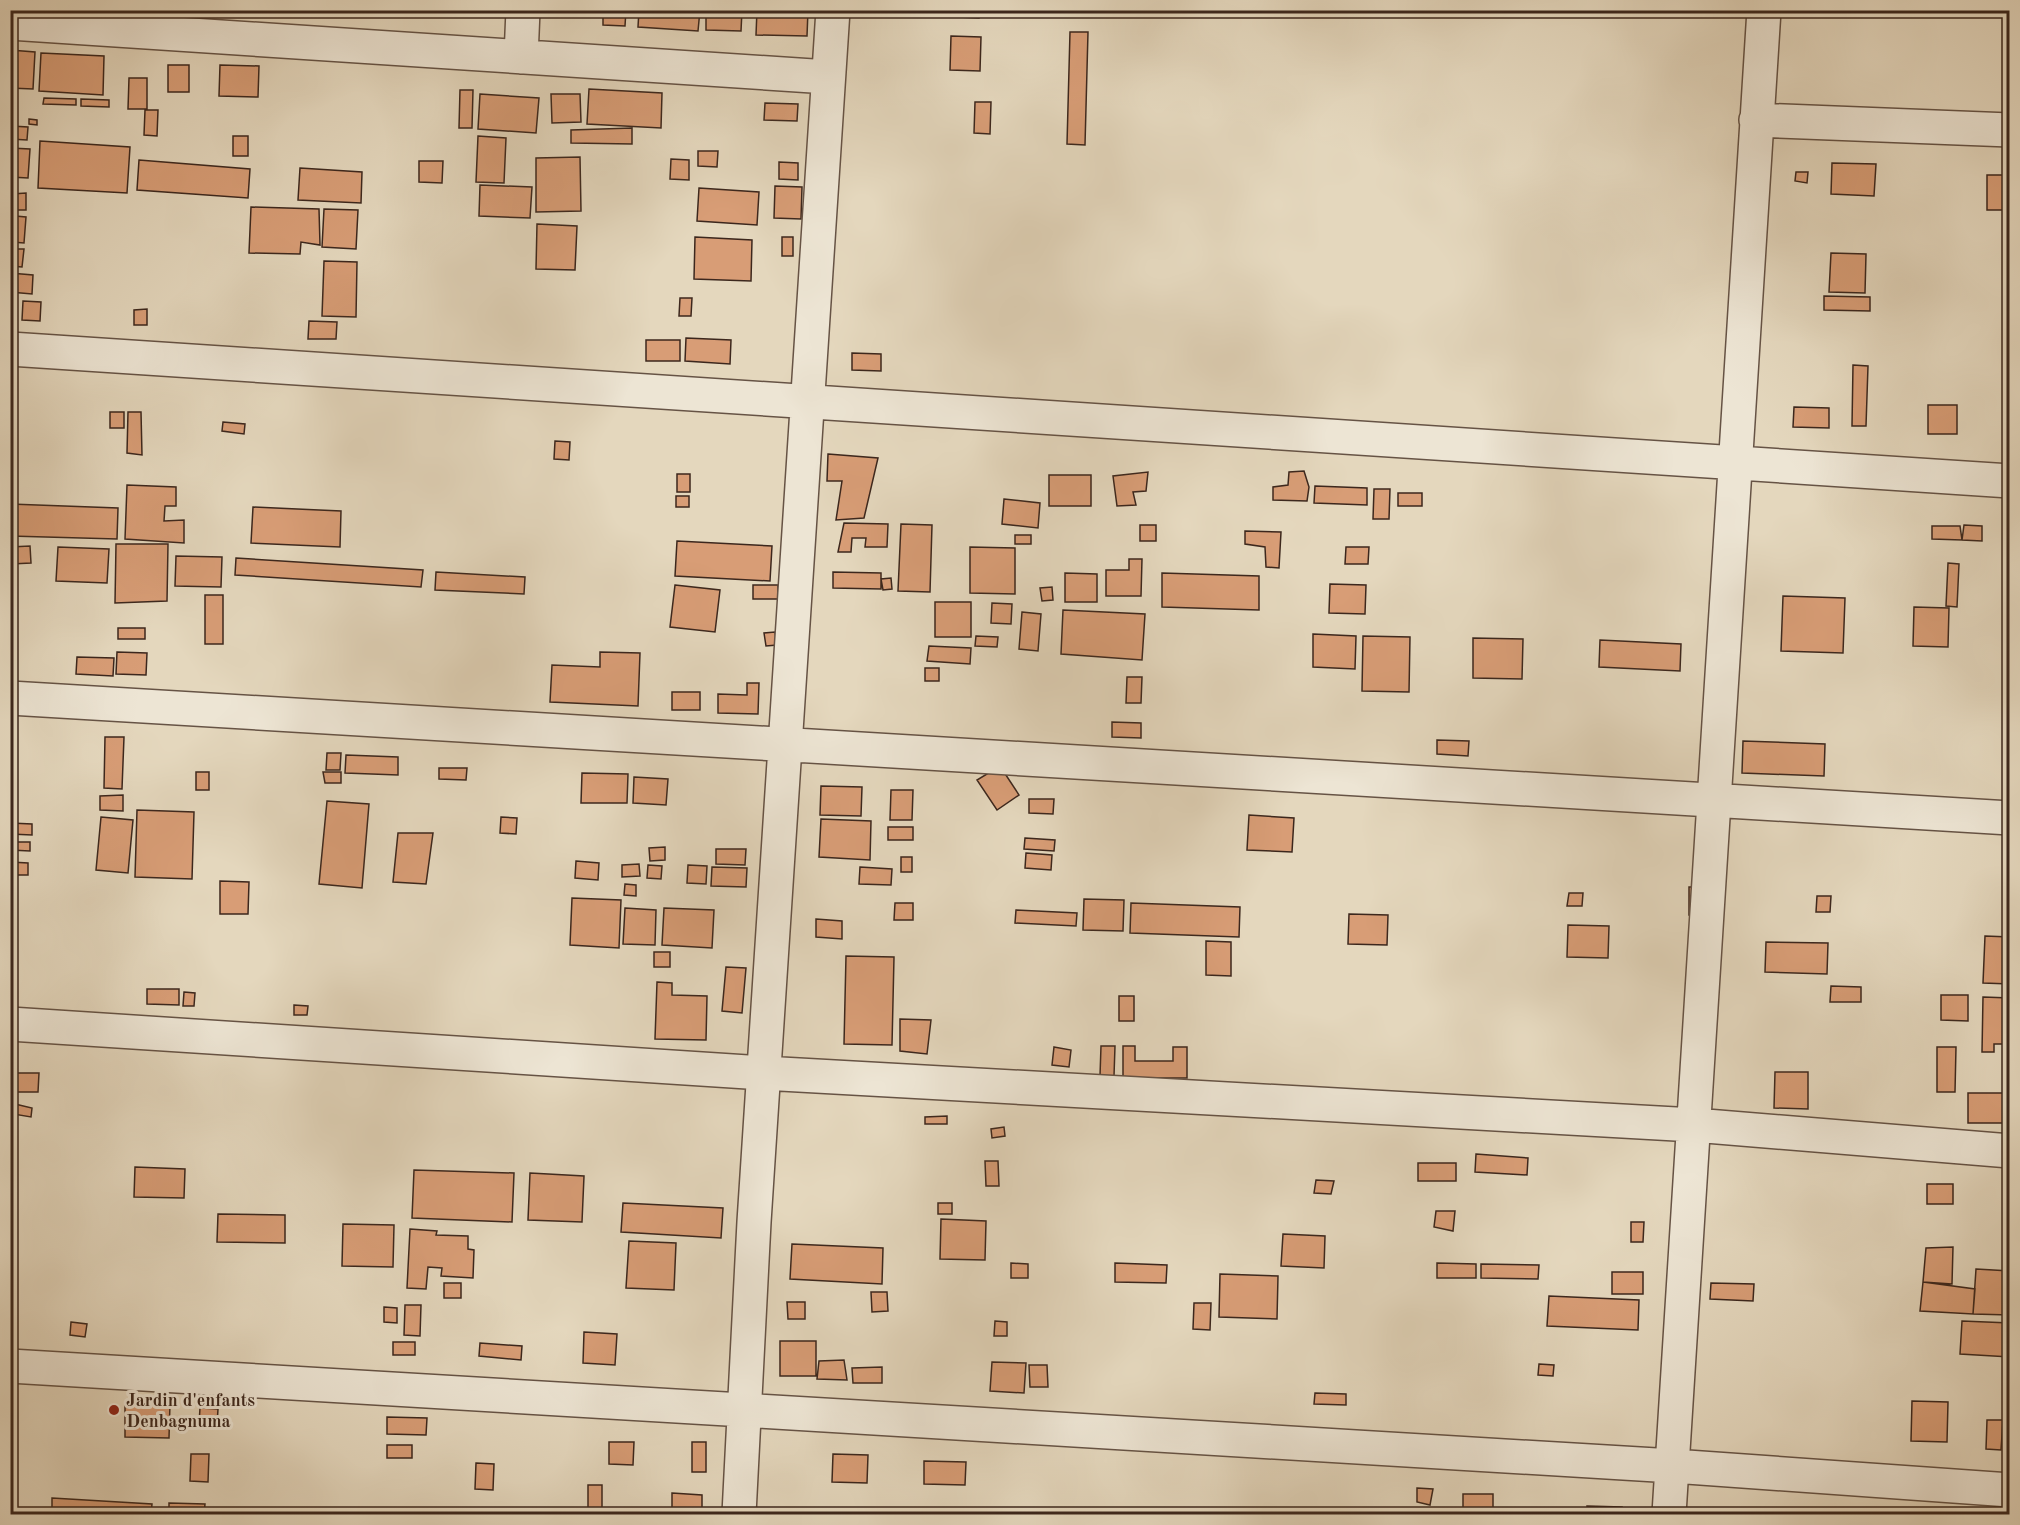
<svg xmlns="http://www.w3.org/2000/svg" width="2020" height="1525" font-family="'Old Standard TT',serif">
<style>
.building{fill:#d89d76;stroke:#3c271d;stroke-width:1.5}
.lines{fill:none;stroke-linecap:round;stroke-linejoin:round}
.minor-casing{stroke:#665345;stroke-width:36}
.minor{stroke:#ede5d4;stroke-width:33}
.poi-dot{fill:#8f2418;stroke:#ede5d4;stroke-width:2}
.labels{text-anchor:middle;stroke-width:6;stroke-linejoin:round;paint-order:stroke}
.poi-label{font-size:18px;font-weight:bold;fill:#3c271d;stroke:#ede5d4;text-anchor:start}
</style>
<rect width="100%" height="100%" fill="#e4d7bd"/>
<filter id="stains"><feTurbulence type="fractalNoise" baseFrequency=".00333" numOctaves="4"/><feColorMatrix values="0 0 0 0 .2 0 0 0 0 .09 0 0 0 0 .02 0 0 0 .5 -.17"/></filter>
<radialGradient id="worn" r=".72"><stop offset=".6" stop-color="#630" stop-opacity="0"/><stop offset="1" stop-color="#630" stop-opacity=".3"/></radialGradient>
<path class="building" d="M449,10H484L483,16L449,15Z
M603,10H626L625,26L603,25Z
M639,10H700L698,31L638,27Z
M706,10H742L741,31L706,30Z
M757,10H808L807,36L756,35Z
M876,10H911V16L876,15Z
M935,10H980L979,18L935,16Z
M1070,32H1088L1085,145L1067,144Z
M951,36L981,37L980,71L950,70Z
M10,50L35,52L33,89L10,88Z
M41,53L104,56L103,95L39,91Z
M168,65H189V92H168Z
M220,65L259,66L258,97L219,96Z
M129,78H147V109H128Z
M589,89L662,93L661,128L587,124Z
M460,90H473L472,128H459Z
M480,94L539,98L536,133L478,129Z
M551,94H580L581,122L552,123Z
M44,98L76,99V105L43,104Z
M81,99L109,100V107L81,106Z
M975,102H991L990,134L974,133Z
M765,103L798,104L797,121L764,120Z
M145,110H158L157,136L144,135Z
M29,119L37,120V125L29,124Z
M11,126L28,127L27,140L10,139Z
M632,128V144L571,143V130Z
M233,136H248V156H233Z
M478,136L506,138L504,183L476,182Z
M40,141L130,147L127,193L38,188Z
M10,148L30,149L28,178L10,177Z
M698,151H718L717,167L698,166Z
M580,157L581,211L536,212V158Z
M671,159L689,160V180L670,179Z
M139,160L250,169L248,198L137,190Z
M419,161H443L442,183L419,182Z
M779,162L798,163V180L779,179Z
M1832,163L1876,164L1874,196L1831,194Z
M300,168L362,172L361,203L298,200Z
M1796,172H1808L1807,183L1795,181Z
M1987,175H2006L2005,210H1987Z
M480,185L532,187L530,218L479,216Z
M775,186L802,187L801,219L774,218Z
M699,188L759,192L757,225L697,221Z
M26,193V210H13L12,194Z
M251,207L319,209L320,245L301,242L300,254L249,253Z
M324,209L358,210L356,249L322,247Z
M15,216L26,217L24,243L12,242Z
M537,224L577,226L575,270L536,269Z
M695,237L752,240L751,281L694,279Z
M782,237H793V256H782Z
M2004,243H2010V258H2003Z
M10,249H24L22,267L10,266Z
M1831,253L1866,254L1865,293L1829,292Z
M324,261L357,262L356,317L322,316Z
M10,273L33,275L32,294L10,292Z
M1824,296L1870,297V311L1824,310Z
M680,298H692L691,316H679Z
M23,301L41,302L40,321L22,320Z
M147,309V325H134V310Z
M309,321L337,322L336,339H308Z
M686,338L731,340L730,364L685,361Z
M646,340H680V361H646Z
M852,353L881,354V371L852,370Z
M1853,365L1868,366L1866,426H1852Z
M1928,405H1957V434H1928Z
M1794,407L1829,408V428L1793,427Z
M110,412H124V428H110Z
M128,412H141L142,455L127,453Z
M223,422L245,424L244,434L222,431Z
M555,441L570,442L569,460L554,459Z
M828,454L878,458L864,518L836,520L842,481H827Z
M1304,471L1309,487L1307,501L1273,500V487L1288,485L1289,472Z
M1148,472L1146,491L1133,492L1136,505L1117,506L1113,476Z
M677,474H690V492H677Z
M1049,475H1091V506H1049Z
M127,485L176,487V506H165L164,521L184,520V543L125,539Z
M1315,486L1367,488V505L1314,503Z
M1374,489H1390L1389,519H1373Z
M1398,493H1422V506H1398Z
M676,496H689V507H676Z
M1004,499L1040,503L1038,528L1002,524Z
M10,504L118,508L117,539L10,536Z
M253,507L341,511L340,547L251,543Z
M844,523L888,524L887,547H865L866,538H852L851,552H838Z
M901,524L932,525L930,592L898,591Z
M1140,525H1156V541H1140Z
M1964,525L1982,526V541L1962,540Z
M1932,526H1960L1962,540L1932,539Z
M1245,531L1281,532L1279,568L1266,567L1265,547L1245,544Z
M1015,535H1031V544H1015Z
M677,541L772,546L770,581L675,576Z
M116,544H168L167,601L115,603Z
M30,546L31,563L11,564L10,547Z
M58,547L109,549L107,583L56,581Z
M970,547L1015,548V594L970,593Z
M1346,547H1369L1368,564H1345Z
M176,556L222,557L221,587L175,586Z
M236,558L423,570L421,587L235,575Z
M1129,559H1142L1141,596H1106V570H1129Z
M1948,563L1959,564L1957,607L1946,606Z
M436,572L525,577L524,594L435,590Z
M833,572L881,573V589L833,588Z
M1065,573L1097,574V602H1065Z
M1162,573L1259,576V610L1162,607Z
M891,578L892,589L883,590L881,579Z
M1330,584L1366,585L1365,614L1329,613Z
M675,585L720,590L715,632L670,627Z
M753,585H778V599H753Z
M1052,587L1053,600L1042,601L1040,588Z
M205,595H223V644H205Z
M1783,596L1845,598L1843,653L1781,651Z
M935,602H971V637H935Z
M992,603L1012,604L1011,624L991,623Z
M1914,607L1949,608L1948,647L1913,646Z
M1063,610L1145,614L1142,660L1061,654Z
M1022,612L1041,614L1038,651L1019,649Z
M118,628H145V639H118Z
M775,632L777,645L766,646L764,633Z
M1313,634L1356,636L1355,669L1313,667Z
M976,636L998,637L997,647L975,646Z
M1363,636L1410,637L1409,692L1362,691Z
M1473,638L1523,639L1522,679L1473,678Z
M1600,640L1681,644L1680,671L1599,667Z
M929,646L971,648L970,664L927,661Z
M117,652L147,653L146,675L116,674Z
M600,652L640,653L638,706L550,702L552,665L600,667Z
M77,657L114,658L113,676L76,674Z
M925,668H939V681H925Z
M1127,677H1142L1141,703H1126Z
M747,683H759L758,714L718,713V694L747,695Z
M672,692H700V710H672Z
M1112,722L1141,723V738L1112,737Z
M105,737H124L122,789L104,788Z
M1437,740L1469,741L1468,756L1437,754Z
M1743,741L1825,744L1824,776L1742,773Z
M327,753H341L340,770H326Z
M346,755L398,757V775L345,773Z
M1000,766L1019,795L997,810L977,780Z
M439,768H467L466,780L439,779Z
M196,772H209V790H196Z
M323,772H341V783H325Z
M582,773L628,774L627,803H581Z
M634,777L668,779L666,805L633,803Z
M821,786L862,787L861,816L820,815Z
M891,790H913L912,820H890Z
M123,795V811L100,810V796Z
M1029,799H1054L1053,814L1029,813Z
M327,801L369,804L362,888L319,884Z
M137,810L194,812L192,879L135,877Z
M1249,815L1294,818L1292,852L1247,850Z
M101,817L133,820L128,873L96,870Z
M501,817L517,818L516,834L500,833Z
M821,819L871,821L870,860L819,857Z
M10,823L32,824V835L10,834Z
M888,827H913V840H888Z
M398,833H433L426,884L393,882Z
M1025,838L1055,840L1054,851L1024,849Z
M10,842H30V851L10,850Z
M665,847V860L650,861L649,848Z
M716,849H746L745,865L716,864Z
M1026,853L1052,855L1051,870L1025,868Z
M901,857H912V872H901Z
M576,861L599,863L598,880L575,878Z
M10,862L28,863V875H10Z
M639,864L640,876L622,877V865Z
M648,865L662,866L661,879L647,878Z
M688,865L707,866L706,884L687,883Z
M712,867L747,868L746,887L711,886Z
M860,867L892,869L891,885L859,884Z
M220,881L249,882L248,914H220Z
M625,884L636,885V896L624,895Z
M1689,887H1701L1702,915H1689Z
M1569,893H1583L1582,906H1567Z
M1817,896H1831L1830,912H1816Z
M572,898L621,900L619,948L570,945Z
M1084,899L1124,900L1123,931L1083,930Z
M895,903H913V920H894Z
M1131,903L1240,907L1239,937L1130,933Z
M625,908L656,910L655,945L623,944Z
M664,908L714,910L712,948L662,945Z
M1016,910L1077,913L1076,926L1015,923Z
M1349,914L1388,915L1387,945L1348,944Z
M816,919L842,921V939L816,937Z
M1568,925L1609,926L1608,958L1567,957Z
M1985,936L2010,937V984L1983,983Z
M1206,941L1231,942V976L1206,975Z
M1766,942L1828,943L1827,974L1765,972Z
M654,952H670V967H654Z
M846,956L894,957L892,1045L844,1044Z
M726,967L746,968L742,1013L722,1011Z
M657,982L672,983V995L707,996L706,1040L655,1039Z
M1831,986L1861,987V1002H1830Z
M147,989H179V1005L147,1004Z
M184,992L195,993L194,1006H183Z
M1941,995H1968V1021L1941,1020Z
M1119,996H1134V1021H1119Z
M1983,997L2010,998V1044H1994V1052H1982Z
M294,1005L308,1006L307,1015H294Z
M900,1019L931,1020L927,1054L900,1051Z
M1101,1046H1115L1114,1076H1100Z
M1123,1046H1135V1061H1173V1047H1187V1078H1123Z
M1054,1047L1071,1050L1069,1067L1052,1065Z
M1937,1047H1956L1955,1092H1937Z
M2004,1055H2010V1072H2004Z
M1775,1072H1808V1109L1774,1108Z
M10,1073H39L38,1092H10Z
M1968,1093H2010V1123H1968Z
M15,1104L32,1108L31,1117L13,1114Z
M947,1116V1124H925V1117Z
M1004,1127L1005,1136L992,1138L991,1129Z
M1476,1154L1528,1158L1527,1175L1475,1172Z
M985,1161H998L999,1186H986Z
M1418,1163H1456V1181H1418Z
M135,1167L185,1169L184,1198L134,1197Z
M414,1170L514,1173L512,1222L412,1218Z
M530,1173L584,1176L582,1222L528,1220Z
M1316,1180L1334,1181L1331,1194L1314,1193Z
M1927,1184H1953V1204H1927Z
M623,1203L723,1208L721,1238L621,1232Z
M938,1203H952V1214H938Z
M1436,1211H1455L1453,1231L1434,1227Z
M218,1214L285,1215V1243L217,1242Z
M941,1219L986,1221L985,1260L940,1259Z
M1631,1222H1644L1643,1242H1631Z
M343,1224L394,1225L393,1267L342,1266Z
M410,1229L437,1231L436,1235L468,1236V1249L474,1250L473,1278L441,1276L442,1268L428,1267L426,1289L407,1288Z
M1283,1234L1325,1236L1324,1268L1281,1266Z
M629,1241L676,1243L674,1290L626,1288Z
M792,1244L883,1248L882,1284L790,1279Z
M1953,1247L1952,1284L1923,1282L1926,1248Z
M1011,1263L1028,1264V1278H1011Z
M1115,1263L1167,1265L1166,1283L1115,1282Z
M1437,1263L1476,1264V1278H1437Z
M1481,1264L1539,1265L1538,1279L1481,1278Z
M1976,1269L2010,1271V1315L1973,1314Z
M1612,1272H1643V1294H1612Z
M1220,1274L1278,1276L1277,1319L1219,1317Z
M1923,1282L1975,1289L1973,1314L1920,1311Z
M444,1283H461V1298H444Z
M1711,1283L1754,1284L1753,1301L1710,1299Z
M871,1292H887L888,1311L872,1312Z
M1549,1296L1639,1300L1638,1330L1547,1326Z
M787,1302H805V1319H788Z
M1194,1303H1211L1210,1330L1193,1329Z
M405,1305H421L420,1336L404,1335Z
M384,1307L397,1308V1323L384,1322Z
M995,1321L1007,1322V1336H994Z
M1962,1321L2010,1323V1357L1960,1354Z
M71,1322L87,1324L85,1337L70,1335Z
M584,1332L617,1334L615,1365L583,1363Z
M780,1341H816V1376H780Z
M393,1342H415V1355H393Z
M480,1343L522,1346L521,1360L479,1356Z
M844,1360L847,1380L817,1379L819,1361Z
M992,1362L1026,1363L1024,1393L990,1391Z
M1539,1364L1554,1365L1553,1376L1538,1375Z
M1029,1365H1047L1048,1387H1030Z
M882,1367V1383H853L852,1368Z
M1315,1393L1346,1394V1405L1314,1404Z
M1912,1401L1948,1402L1947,1442L1911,1441Z
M125,1402L170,1403L169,1438L125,1437Z
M200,1408L218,1409L217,1425L199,1424Z
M387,1417L427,1418L426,1435L387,1434Z
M1987,1420H2003L2001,1450L1986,1449Z
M609,1442H634L633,1465L609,1464Z
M692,1442H706V1472H692Z
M387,1445H412V1458H387Z
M191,1454H209L208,1482L190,1481Z
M833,1454L868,1455L867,1483L832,1482Z
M924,1461L966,1462L965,1485L924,1484Z
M476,1463L494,1464L493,1490L475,1489Z
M588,1485H602V1514H588Z
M1417,1488L1433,1489L1430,1505L1417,1502Z
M672,1493L702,1495V1514H672Z
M1463,1494H1493V1510L1463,1509Z
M52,1498L152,1504L151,1514H52Z
M169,1503L205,1504L204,1514H169Z
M1587,1506L1622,1507L1621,1514H1587Z
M1750,1511L1795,1512V1514H1750Z"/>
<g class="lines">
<defs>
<path id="minor" d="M10,23L828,77
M521,57L523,10
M1756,120L2010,130
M10,349L2010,481
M10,698L2010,818
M10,1024L763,1073L1694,1125L2010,1151
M10,1366L1673,1466L2010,1490
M739,1514L754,1222L833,10
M1669,1514L1764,10"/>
</defs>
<use href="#minor" class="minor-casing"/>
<use href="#minor" class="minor"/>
</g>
<circle class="poi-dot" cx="114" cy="1410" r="6"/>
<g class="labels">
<g class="poi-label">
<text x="126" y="1406">Jardin d'enfants<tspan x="126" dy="21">Denbagnuma</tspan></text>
</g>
</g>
<rect width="2020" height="1525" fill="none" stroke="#e4d7bd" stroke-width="36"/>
<rect x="12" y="12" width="1996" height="1501" fill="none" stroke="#3c271d" stroke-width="3"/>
<rect x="18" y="18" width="1984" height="1489" fill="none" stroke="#3c271d" stroke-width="1.5"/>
<rect width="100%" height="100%" filter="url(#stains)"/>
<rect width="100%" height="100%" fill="url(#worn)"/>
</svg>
